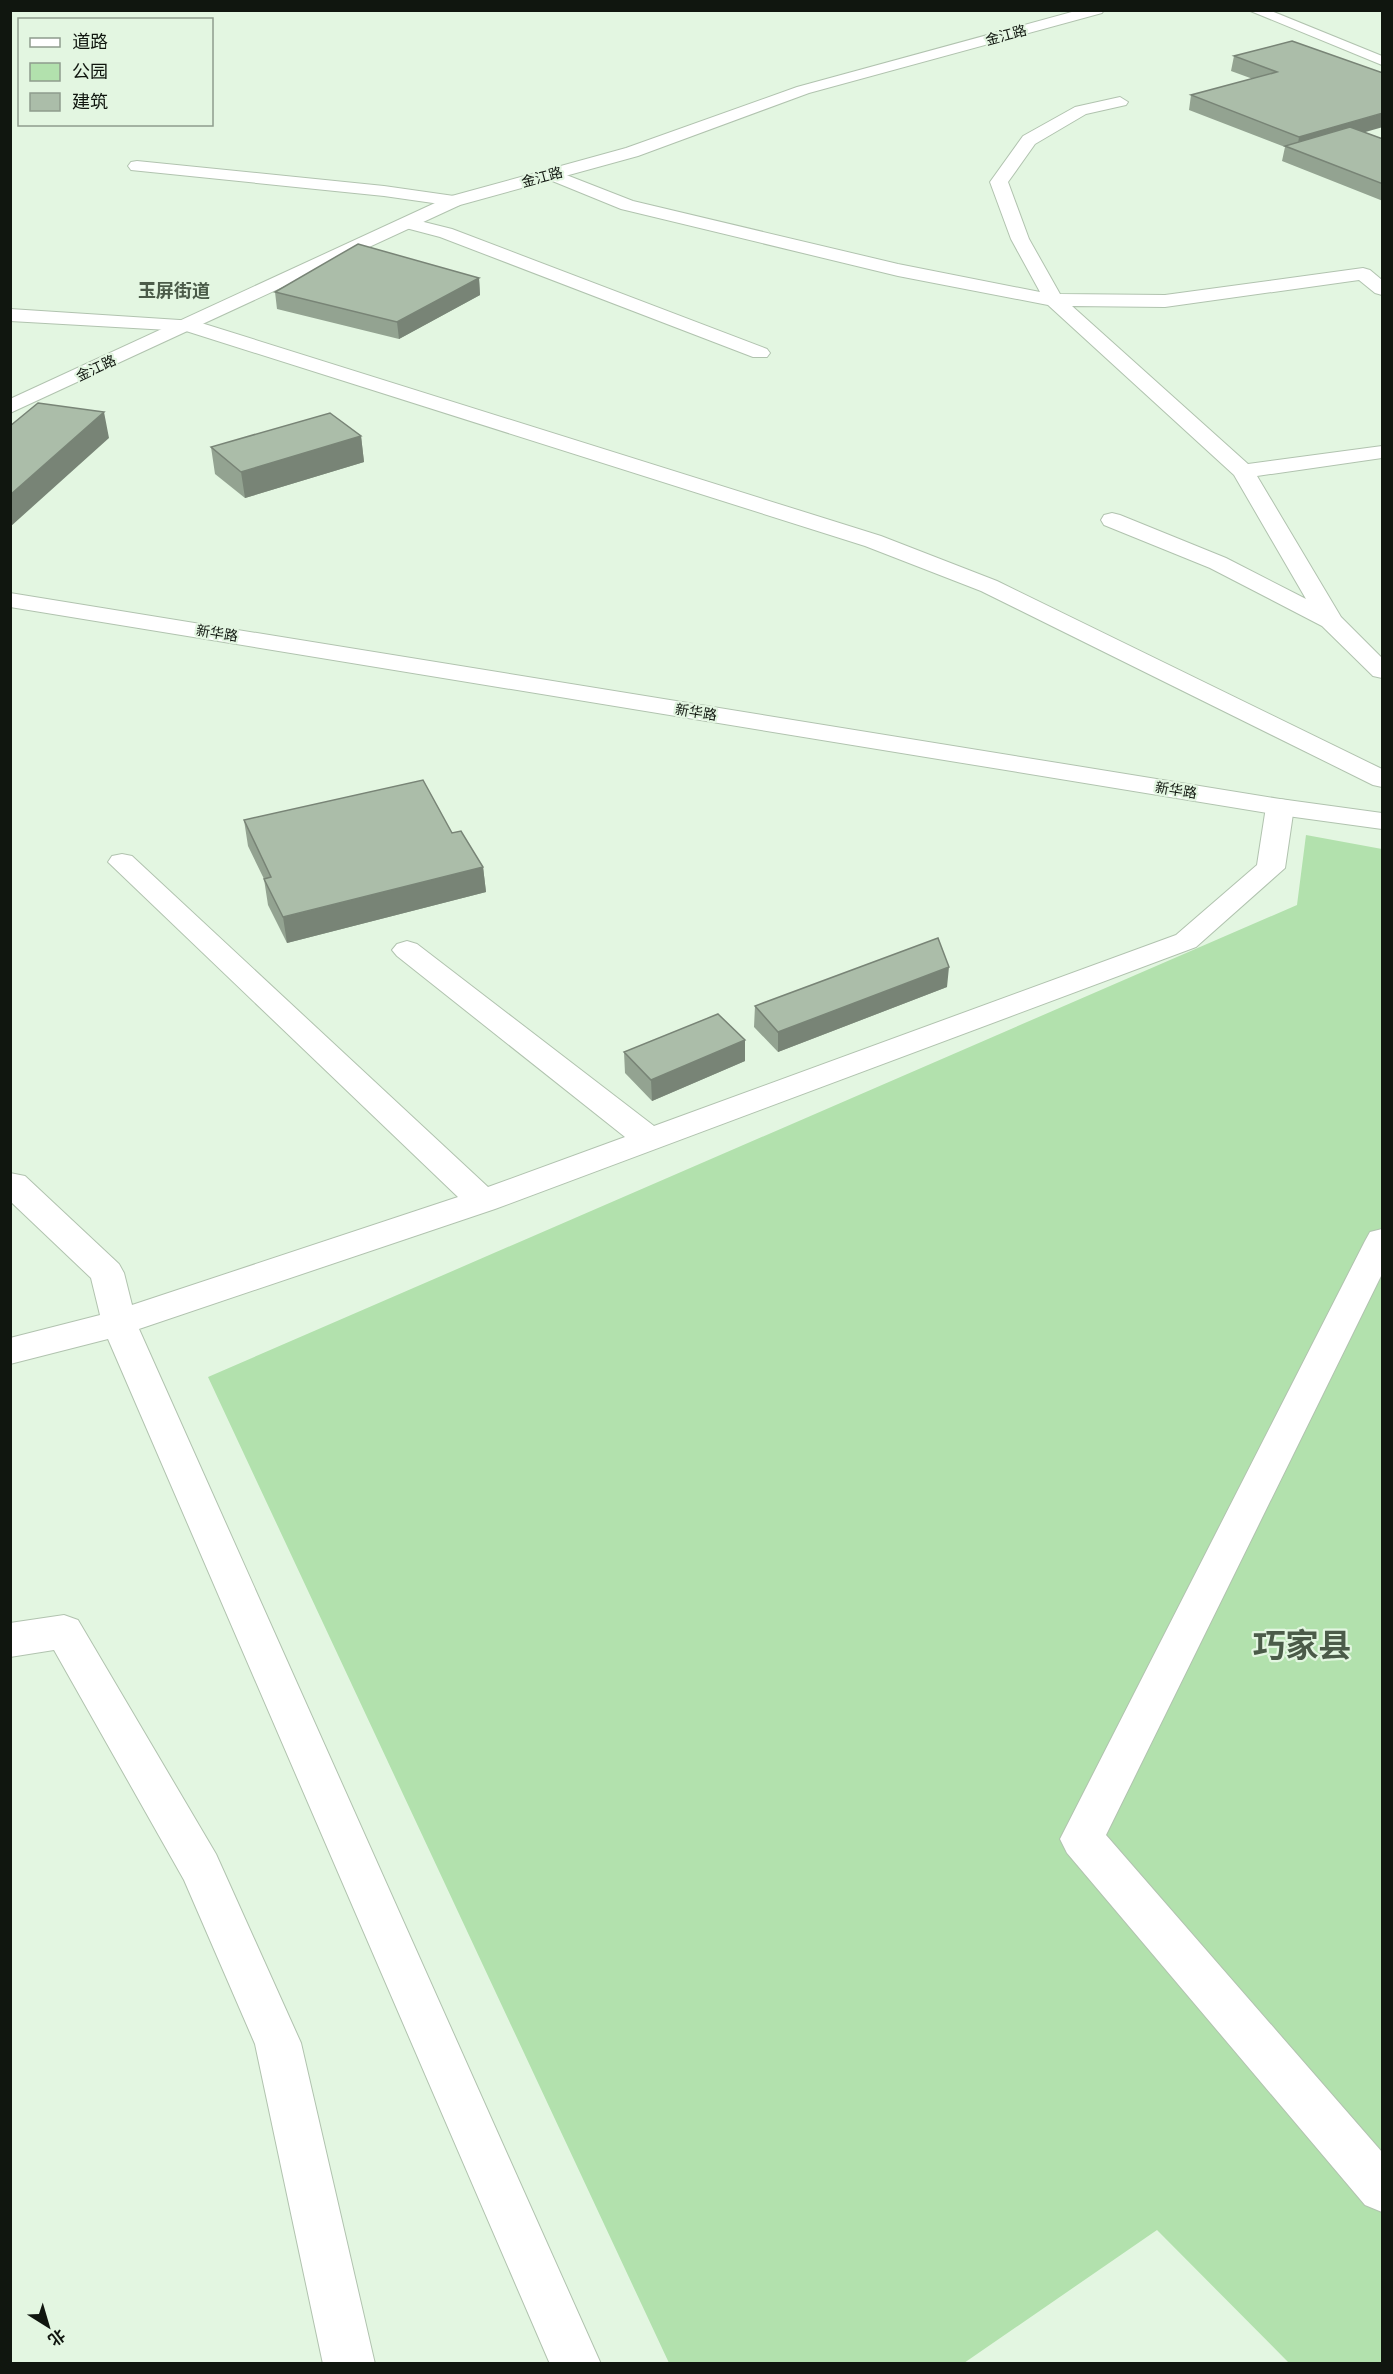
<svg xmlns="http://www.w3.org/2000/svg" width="1393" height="2374" font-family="'PT Sans Narrow','Noto Sans SC',sans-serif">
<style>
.green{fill:#b2e1ad}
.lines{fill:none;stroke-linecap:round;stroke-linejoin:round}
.pedestrian-casing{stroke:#b1c3af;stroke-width:2}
.minor-casing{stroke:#b1c3af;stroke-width:2}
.tertiary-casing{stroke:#b1c3af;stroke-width:2}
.secondary-casing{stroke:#b1c3af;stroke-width:2}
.pedestrian{fill:#fff;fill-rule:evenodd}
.minor{fill:#fff;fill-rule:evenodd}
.tertiary{fill:#fff;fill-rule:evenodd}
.secondary{fill:#fff;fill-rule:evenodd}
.wall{fill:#93a391}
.shaded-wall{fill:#788476}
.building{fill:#abbda9;stroke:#788476;stroke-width:1.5}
.labels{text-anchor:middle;stroke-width:4.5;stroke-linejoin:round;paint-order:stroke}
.far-street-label{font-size:14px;fill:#10160f;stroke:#e3f6e1}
.far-district-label{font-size:18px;font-weight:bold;fill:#4b5b49;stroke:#e3f6e1}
.near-town-label{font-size:33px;font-weight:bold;fill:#4b5b49;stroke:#e3f6e1}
</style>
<rect width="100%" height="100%" fill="#e3f6e1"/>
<path class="green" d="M1306,835L1382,849V2363H1289L1157,2230L964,2363H669L208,1377L1297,905Z"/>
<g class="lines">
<defs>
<path id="pedestrian" d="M1382,1229V1274L1106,1835L1382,2152V2212L1365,2205L1067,1853L1060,1839L1365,1241L1370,1232Z"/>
<path id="minor" d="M1120,97L1128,102L1126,105L1086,114L1035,144L1008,182L1029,239L1060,294L1165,295L1363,268L1370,270L1382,280V295L1375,293L1359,280L1165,307L1072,306L1248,464L1382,446V458L1257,476L1341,617L1382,658V678L1373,676L1322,626L1210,568L1104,525L1101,520L1104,515L1112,513L1120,515L1226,558L1306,599L1234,475L1048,305L898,276L621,209L545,178L542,174L545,170L551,169L633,201L898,264L1040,292L1011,239L990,182L1023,136L1075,107Z
M137,161L384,186L454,196L460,197L463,201L460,205L454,206L384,196L131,170L128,166L131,162Z
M408,218L452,229L767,349L770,353L767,357H753L440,237L402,227L399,223L402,219Z
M10,309L195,321L881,536L997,581L1382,769V787L1373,785L981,591L865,546L186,331L10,321Z
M1280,799L1290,801L1294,807L1285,868L1196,947L495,1209L139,1329L601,2364H550L108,1339L10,1364V1338L100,1315L91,1278L10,1201V1173L25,1176L119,1264L124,1273L132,1305L458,1197L108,862L112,856L122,854L132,856L488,1187L625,1137L397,956L392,950L397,944L407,941L417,944L654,1126L1176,935L1257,865L1266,807L1270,801Z
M64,1615L78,1620L216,1854L301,2043L375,2364H323L255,2044L184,1880L54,1650L10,1657V1623Z"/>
<path id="tertiary" d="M1079,10H1104L1102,13L809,93L638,156L460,205L10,413V399L448,197L626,148L797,87Z
M10,593L1280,799L1382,813V829L1280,815L10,607Z"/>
<path id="secondary" d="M1248,10H1269L1382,56V65Z"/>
</defs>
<use href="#pedestrian" class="pedestrian-casing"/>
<use href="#minor" class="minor-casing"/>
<use href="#tertiary" class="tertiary-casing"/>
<use href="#secondary" class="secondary-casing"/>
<use href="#pedestrian" class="pedestrian"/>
<use href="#minor" class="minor"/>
<use href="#tertiary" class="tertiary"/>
<use href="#secondary" class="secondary"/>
</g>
<path class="wall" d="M1292,41L1364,132L1383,139V201L1282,161L1285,147L1189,110L1191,95L1253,79L1231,71L1234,56Z
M479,278L480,295L399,339L277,309L275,292Z
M361,436L364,462L245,498L215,474L211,447Z
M244,820L452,833L483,867L486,892L287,943L268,905L264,879L248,846Z
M947,987L778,1052L754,1027L755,1006Z
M745,1040V1061L652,1101L625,1073L624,1052Z"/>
<path class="shaded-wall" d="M1383,113V127L1299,151L1297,150L1299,137Z
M479,278L480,295L399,339L397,322Z
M104,412L109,438L10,527V495Z
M361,436L364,462L245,498L241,472Z
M483,867L486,892L287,943L283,917Z
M949,967L947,987L778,1052V1032Z
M745,1040V1061L652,1101L651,1080Z"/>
<path class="building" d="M1292,41L1383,73V113L1299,137L1191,95L1277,72L1234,56Z
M1350,127L1383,139V184L1285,146Z
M358,244L479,278L397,322L275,292Z
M38,403L104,412L10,495V426Z
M330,413L361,436L241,472L211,447Z
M423,780L452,833L461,831L483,867L283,917L264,879L271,877L244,820Z
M938,938L949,967L778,1032L755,1006Z
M718,1014L745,1040L651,1080L624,1052Z"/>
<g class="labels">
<g class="far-street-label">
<text transform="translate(1006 35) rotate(-15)" y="5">金江路</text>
<text transform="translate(542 177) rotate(-15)" y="5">金江路</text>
<text transform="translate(96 368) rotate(-25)" y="5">金江路</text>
<text transform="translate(217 633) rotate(9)" y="5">新华路</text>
<text transform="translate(696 712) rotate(9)" y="5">新华路</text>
<text transform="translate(1176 790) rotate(9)" y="5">新华路</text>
</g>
<g class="far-district-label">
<text x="174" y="297">玉屏街道</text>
</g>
<g class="near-town-label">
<text x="1302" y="1657">巧家县</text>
</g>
</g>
<rect width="1393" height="2374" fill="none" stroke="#10160f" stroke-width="24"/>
<rect x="18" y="18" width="195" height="108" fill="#e3f6e1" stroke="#8f9c8d" stroke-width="1.5"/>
<rect x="30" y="38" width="30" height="9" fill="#ffffff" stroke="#8f9c8d" stroke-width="1.5"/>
<text x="72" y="48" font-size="18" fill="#10160f">道路</text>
<rect x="30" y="63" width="30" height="18" fill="#b2e1ad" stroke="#8f9c8d" stroke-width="1.5"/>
<text x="72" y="78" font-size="18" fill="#10160f">公园</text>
<rect x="30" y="93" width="30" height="18" fill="#abbda9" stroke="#8f9c8d" stroke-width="1.5"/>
<text x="72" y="108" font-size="18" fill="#10160f">建筑</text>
<g transform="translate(48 2326) rotate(143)" stroke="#e3f6e1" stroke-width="4.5" paint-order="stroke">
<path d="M0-4.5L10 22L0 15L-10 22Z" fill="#10160f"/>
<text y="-9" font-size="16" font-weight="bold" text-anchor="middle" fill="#10160f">北</text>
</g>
</svg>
